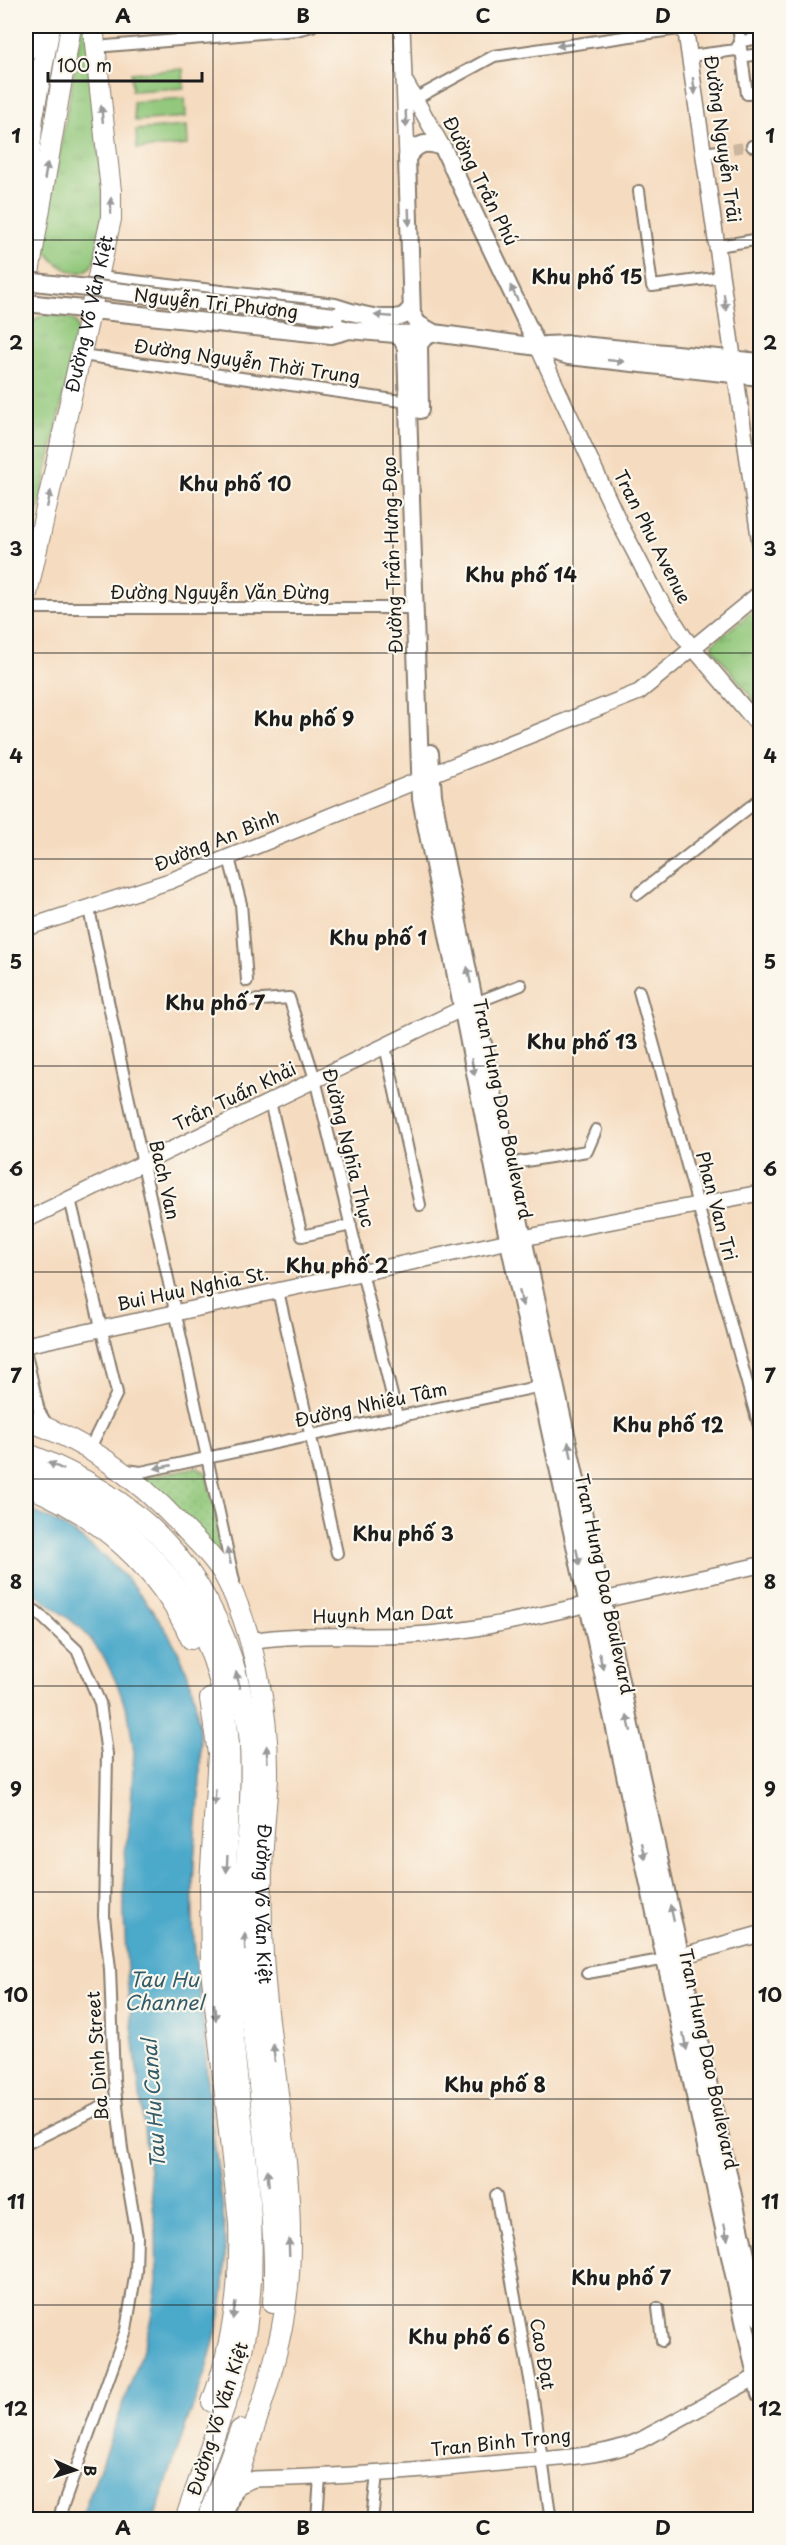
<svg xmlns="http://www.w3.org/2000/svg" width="786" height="2545" font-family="'Playpen Sans',sans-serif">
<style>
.grass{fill:url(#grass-dots);stroke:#57724c;stroke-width:1.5}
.park{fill:url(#park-tufts);stroke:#57724c;stroke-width:1.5}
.pitch{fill:#92c87b;stroke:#57724c;stroke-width:1.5}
.water{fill:#4ca9ca;stroke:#346273;stroke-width:1.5}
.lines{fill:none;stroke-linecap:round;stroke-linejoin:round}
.street-tunnel{stroke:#cab59e;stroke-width:10;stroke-dasharray:10 5;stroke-linecap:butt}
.street-casing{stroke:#887c6e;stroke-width:14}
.secondary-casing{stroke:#887c6e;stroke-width:18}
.primary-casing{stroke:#887c6e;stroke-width:20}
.highway-casing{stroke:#887c6e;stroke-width:22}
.street{stroke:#fff;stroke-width:10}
.secondary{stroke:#fff;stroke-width:15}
.primary{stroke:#fff;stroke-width:16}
.highway{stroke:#fff;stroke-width:20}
.primary-bridge-casing{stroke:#887c6e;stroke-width:20;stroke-linecap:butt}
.primary-bridge{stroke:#fff;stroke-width:16}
.oneway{fill:#999}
.grid{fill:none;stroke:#1c1c1c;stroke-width:1.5;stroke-opacity:0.55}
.labels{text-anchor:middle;stroke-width:4.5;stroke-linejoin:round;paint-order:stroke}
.street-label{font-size:18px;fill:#1c1c1c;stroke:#fbf7ec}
.neighbourhood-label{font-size:20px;font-weight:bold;fill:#1c1c1c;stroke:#fbf7ec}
.water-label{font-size:20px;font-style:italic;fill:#325b6a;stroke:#fbf7ec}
.neatline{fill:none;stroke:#1c1c1c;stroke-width:2}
.grid-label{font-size:20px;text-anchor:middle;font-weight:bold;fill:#1c1c1c}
</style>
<defs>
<pattern id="grass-dots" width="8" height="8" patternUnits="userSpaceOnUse" patternTransform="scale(1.5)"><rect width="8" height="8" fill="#92c87b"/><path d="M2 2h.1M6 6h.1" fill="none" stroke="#7dab6a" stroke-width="1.8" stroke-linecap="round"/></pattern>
<pattern id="park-tufts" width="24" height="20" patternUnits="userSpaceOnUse" patternTransform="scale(1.5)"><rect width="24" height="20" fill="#92c87b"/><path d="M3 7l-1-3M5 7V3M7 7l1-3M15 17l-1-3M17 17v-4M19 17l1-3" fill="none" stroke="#7dab6a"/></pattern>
</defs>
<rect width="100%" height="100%" fill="#fbf7ec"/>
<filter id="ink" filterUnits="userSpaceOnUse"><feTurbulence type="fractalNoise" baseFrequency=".0167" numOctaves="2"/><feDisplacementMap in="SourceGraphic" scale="12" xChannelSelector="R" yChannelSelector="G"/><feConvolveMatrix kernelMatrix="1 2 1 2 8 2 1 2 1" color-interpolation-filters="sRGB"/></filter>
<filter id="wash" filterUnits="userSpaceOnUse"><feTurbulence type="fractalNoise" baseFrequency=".008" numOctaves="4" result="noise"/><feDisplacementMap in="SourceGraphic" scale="24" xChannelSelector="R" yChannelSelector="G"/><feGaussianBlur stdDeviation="1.35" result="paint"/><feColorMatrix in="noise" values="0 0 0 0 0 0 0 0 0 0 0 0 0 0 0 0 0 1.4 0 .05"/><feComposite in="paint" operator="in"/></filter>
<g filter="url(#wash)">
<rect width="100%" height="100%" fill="#f5dbbf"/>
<path class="grass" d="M197,1467L207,1473L227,1567L138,1479Z"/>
<path class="park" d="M82,26H88L103,200C103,214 100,254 92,265C77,285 51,260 43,247Z
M46,314L65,316L76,322L78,332L26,565V349C29,331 28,320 46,314Z
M753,611L758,613L760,631V708L713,649V643Z"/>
<path class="pitch" d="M183,69L184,88L132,91L131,73Z
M185,98L186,117L135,121L133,102Z
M187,126L188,145L137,149L136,130Z"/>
<path class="water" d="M26,1509C94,1531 171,1615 191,1684C213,1760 189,1841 193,1920C194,1960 201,2000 205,2040C207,2060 206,2081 209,2101C215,2163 230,2224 224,2287C219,2336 203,2381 186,2425C175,2456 165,2488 154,2519H81L141,2356L151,2319L157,2282L156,2232L128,1991L124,1916V1862L131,1806L134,1752L129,1718L118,1686L104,1657L82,1629L26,1586Z"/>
</g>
<g filter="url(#ink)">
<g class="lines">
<path class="street-tunnel" d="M718,151L752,146"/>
<defs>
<path id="street" d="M738,26L747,94L760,92
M95,47L297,30L312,26
M737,47L742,41L760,38
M690,56L736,50L746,56L760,54
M415,99L494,56L685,28
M752,146L760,145
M704,153L718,151
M639,191L652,286L722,277
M718,246L760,239
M82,355L408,402
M26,608H414
M229,858L241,904L247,981
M638,894L760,799
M89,909L122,1068L234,1581
M639,991L760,1430
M249,1001L289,998L290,1001L315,1079L397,1416
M475,1003L521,985
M385,1046L420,1205
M270,1102L302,1236L351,1225
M508,1164L587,1151L596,1130
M70,1199L117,1393L90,1448
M278,1291L337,1553
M26,1354L39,1411L49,1428
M126,1470L141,1472L541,1386
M26,1606L37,1612L77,1650L100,1703L107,1754L104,1916L110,1969L114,2080L122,2149L137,2236L136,2271L126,2330L58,2520
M587,1973L667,1959
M26,2144L116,2100
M496,2195L530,2379L551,2520
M658,2308L662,2341
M274,2520H292
M317,2520L320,2477
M372,2520L377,2474"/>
<path id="secondary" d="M402,26L407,158
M685,26L760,543
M406,83L443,148
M538,347L621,526L657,595L684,637L760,727
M430,775L639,692L760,593
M26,928L170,881L419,780
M26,1220L461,1009
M523,1238L760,1193
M26,1345L509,1241
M603,1600L760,1565
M249,1641C303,1632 359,1638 413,1635C473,1632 531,1617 589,1604
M681,1956L760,1934
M234,2487L254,2479C340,2477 425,2471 510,2462C550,2459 605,2457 641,2440L760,2375"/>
<path id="primary" d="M99,280L335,307C352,313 382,321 400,317C405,316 408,312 411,308
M26,303L331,335L346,331
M333,326L349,330L395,334L434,333L538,347L569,356L760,377
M434,333L418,324L412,314L407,158C417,143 427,140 443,148L538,347
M395,334L402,339L406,348L421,799L505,1224L760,2394
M545,345L570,344L760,362
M420,410L419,344L425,337L434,333
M430,753L433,795L441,840L523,1238L760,2319
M223,2520L234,2487"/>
<g id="highway">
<path d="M26,51L30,26"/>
<path d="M26,190L33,117L50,26"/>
<path d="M26,291L71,26"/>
<path id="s1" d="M26,598L111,219V191L93,26"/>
<path id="s2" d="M26,1420C87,1441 137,1478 181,1525C196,1541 213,1556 224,1575C254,1630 269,1714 268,1777C267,1800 264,1824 263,1848C261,1883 261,1919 263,1955C269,2065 298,2176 288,2287C281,2356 256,2422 234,2487"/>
<path d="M26,1453C137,1496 207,1562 238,1680C243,1702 249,1723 250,1745C254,1817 239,1888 245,1960C252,2035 263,2109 269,2184C272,2224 276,2263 273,2303"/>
<path d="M26,1470C109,1505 176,1564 209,1649C246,1744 221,1833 226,1930C228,1985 233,2040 239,2094C250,2187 262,2280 237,2371L185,2520"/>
<path d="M26,1486C97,1513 160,1569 191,1639"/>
<path d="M210,1699L218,1754L210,1884L211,1969L239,2222C241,2283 233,2344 212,2402"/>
<path d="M207,2520L240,2430"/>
</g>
</defs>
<use href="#street" class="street-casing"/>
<use href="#secondary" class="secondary-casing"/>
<use href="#primary" class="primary-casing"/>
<use href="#highway" class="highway-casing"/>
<use href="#street" class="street"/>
<use href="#secondary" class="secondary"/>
<use href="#primary" class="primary"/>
<use href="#highway" class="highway"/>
<defs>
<path id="primary-bridge" d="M26,281L335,316"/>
</defs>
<use href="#primary-bridge" class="primary-bridge-casing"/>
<use href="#primary-bridge" class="primary-bridge"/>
</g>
<defs><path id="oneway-solid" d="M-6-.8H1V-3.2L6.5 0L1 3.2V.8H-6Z" transform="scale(1.5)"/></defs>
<g class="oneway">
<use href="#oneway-solid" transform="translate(565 45) rotate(172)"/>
<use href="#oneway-solid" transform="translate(694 86) rotate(82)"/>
<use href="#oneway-solid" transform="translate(102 114) rotate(-96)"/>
<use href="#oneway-solid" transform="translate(406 119) rotate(88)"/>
<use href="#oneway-solid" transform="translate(46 171) rotate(-80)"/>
<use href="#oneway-solid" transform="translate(111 206) rotate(-90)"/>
<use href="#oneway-solid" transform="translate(409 217) rotate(88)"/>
<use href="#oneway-solid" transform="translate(514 293) rotate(-116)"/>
<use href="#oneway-solid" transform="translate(725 302) rotate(82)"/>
<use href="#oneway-solid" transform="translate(383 316) rotate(-175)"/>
<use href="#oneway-solid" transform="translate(616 361) rotate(6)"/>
<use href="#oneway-solid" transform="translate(49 499) rotate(-77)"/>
<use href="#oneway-solid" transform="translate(469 975) rotate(-102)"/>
<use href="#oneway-solid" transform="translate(473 1067) rotate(79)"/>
<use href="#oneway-solid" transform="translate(521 1298) rotate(78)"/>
<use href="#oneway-solid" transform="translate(570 1450) rotate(-102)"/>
<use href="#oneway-solid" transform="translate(56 1466) rotate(-155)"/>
<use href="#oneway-solid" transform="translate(163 1467) rotate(169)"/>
<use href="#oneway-solid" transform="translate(229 1556) rotate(-102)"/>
<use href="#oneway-solid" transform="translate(578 1557) rotate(78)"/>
<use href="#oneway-solid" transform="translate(601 1661) rotate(78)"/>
<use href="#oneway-solid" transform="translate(238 1680) rotate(-104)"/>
<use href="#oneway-solid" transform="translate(629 1723) rotate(-103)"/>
<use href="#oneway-solid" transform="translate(267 1754) rotate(-93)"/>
<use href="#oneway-solid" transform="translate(215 1797) rotate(94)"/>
<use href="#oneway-solid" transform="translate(643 1851) rotate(77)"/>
<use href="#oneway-solid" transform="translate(227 1864) rotate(93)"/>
<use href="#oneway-solid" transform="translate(672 1913) rotate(-103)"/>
<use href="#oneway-solid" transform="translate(245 1942) rotate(-91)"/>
<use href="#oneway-solid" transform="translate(215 2012) rotate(84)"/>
<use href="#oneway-solid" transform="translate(685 2042) rotate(78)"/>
<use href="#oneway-solid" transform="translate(274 2053) rotate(-96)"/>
<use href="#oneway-solid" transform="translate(268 2178) rotate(-95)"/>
<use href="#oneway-solid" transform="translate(726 2232) rotate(78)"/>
<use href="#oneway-solid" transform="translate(289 2247) rotate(-92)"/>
<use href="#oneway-solid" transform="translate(234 2311) rotate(100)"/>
</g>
</g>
<path class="grid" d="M213,26V2520M393,26V2520M573,26V2520M26,240H760M26,446H760M26,653H760M26,859H760M26,1066H760M26,1272H760M26,1479H760M26,1686H760M26,1892H760M26,2099H760M26,2305H760"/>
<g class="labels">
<g class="street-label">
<text transform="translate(722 139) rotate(82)" y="6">Đường Nguyễn Trãi</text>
<text transform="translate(480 181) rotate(63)" y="6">Đường Trần Phú</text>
<text transform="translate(216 304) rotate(6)" y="6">Nguyễn Tri Phương</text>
<text dy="6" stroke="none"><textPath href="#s1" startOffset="291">Đường Võ Văn Kiệt</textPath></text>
<text transform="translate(247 362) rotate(8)" y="6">Đường Nguyễn Thời Trung</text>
<text transform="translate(652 537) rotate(63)" y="6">Tran Phu Avenue</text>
<text transform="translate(393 555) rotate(-92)" y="6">Đường Trần Hưng Đạo</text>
<text x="220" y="599">Đường Nguyễn Văn Đừng</text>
<text transform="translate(217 841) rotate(-22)" y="6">Đường An Bình</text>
<text transform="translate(235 1097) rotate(-26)" y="6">Trần Tuấn Khải</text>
<text transform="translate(502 1109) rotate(78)" y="6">Tran Hung Dao Boulevard</text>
<text transform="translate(348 1148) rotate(76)" y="6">Đường Nghĩa Thục</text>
<text transform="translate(164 1180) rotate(77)" y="6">Bach Van</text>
<text transform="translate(716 1206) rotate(75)" y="6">Phan Van Tri</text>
<text transform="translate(193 1289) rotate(-12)" y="6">Bui Huu Nghia St.</text>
<text transform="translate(371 1405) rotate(-12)" y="6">Đường Nhiêu Tâm</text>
<text transform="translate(604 1584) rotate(78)" y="6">Tran Hung Dao Boulevard</text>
<text transform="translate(383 1615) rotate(-2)" y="6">Huynh Man Dat</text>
<text dy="6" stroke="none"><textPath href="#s2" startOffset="591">Đường Võ Văn Kiệt</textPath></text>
<text transform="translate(98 2056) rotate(-94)" y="6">Ba Dinh Street</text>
<text transform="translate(708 2059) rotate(78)" y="6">Tran Hung Dao Boulevard</text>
<text transform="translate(542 2354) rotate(80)" y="6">Cao Đạt</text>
<text transform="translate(218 2419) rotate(-72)" y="6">Đường Võ Văn Kiệt</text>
<text transform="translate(501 2443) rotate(-6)" y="6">Tran Binh Trong</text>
</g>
<g class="neighbourhood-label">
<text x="587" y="284">Khu phố 15</text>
<text x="235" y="491">Khu phố 10</text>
<text x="521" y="582">Khu phố 14</text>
<text x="304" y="726">Khu phố 9</text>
<text x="378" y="945">Khu phố 1</text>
<text x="215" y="1010">Khu phố 7</text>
<text x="582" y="1049">Khu phố 13</text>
<text x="337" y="1273">Khu phố 2</text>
<text x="668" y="1432">Khu phố 12</text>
<text x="403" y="1541">Khu phố 3</text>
<text x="495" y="2092">Khu phố 8</text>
<text x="621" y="2285">Khu phố 7</text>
<text x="459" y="2344">Khu phố 6</text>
</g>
<g class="water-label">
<text x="164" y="1987">Tau Hu<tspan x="164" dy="23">Channel</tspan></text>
<text transform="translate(154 2104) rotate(-94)" y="7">Tau Hu Canal</text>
</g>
</g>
<rect width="786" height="2545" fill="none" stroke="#fbf7ec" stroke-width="66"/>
<g transform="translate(75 2470) rotate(93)" stroke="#fbf7ec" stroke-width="4.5" paint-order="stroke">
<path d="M0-4.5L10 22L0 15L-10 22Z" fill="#1c1c1c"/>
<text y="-9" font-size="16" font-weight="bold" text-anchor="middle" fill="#1c1c1c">B</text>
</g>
<path d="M48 72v9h154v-9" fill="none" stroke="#1c1c1c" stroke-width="3"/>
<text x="57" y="72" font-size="18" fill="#1c1c1c" stroke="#fbf7ec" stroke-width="4.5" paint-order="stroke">100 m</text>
<rect x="33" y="33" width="720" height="2479" class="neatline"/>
<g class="grid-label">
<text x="123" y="23">A</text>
<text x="303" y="23">B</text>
<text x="483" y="23">C</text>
<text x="663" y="23">D</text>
<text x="16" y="143">1</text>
<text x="770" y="143">1</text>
<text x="16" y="350">2</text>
<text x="770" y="350">2</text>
<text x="16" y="556">3</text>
<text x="770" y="556">3</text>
<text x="16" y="763">4</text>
<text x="770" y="763">4</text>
<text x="16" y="969">5</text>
<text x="770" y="969">5</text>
<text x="16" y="1176">6</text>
<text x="770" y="1176">6</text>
<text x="16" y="1383">7</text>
<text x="770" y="1383">7</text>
<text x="16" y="1589">8</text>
<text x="770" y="1589">8</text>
<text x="16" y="1796">9</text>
<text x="770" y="1796">9</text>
<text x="16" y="2002">10</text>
<text x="770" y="2002">10</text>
<text x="16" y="2209">11</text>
<text x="770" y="2209">11</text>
<text x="16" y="2416">12</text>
<text x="770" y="2416">12</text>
<text x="123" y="2535">A</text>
<text x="303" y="2535">B</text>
<text x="483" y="2535">C</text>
<text x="663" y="2535">D</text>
</g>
</svg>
